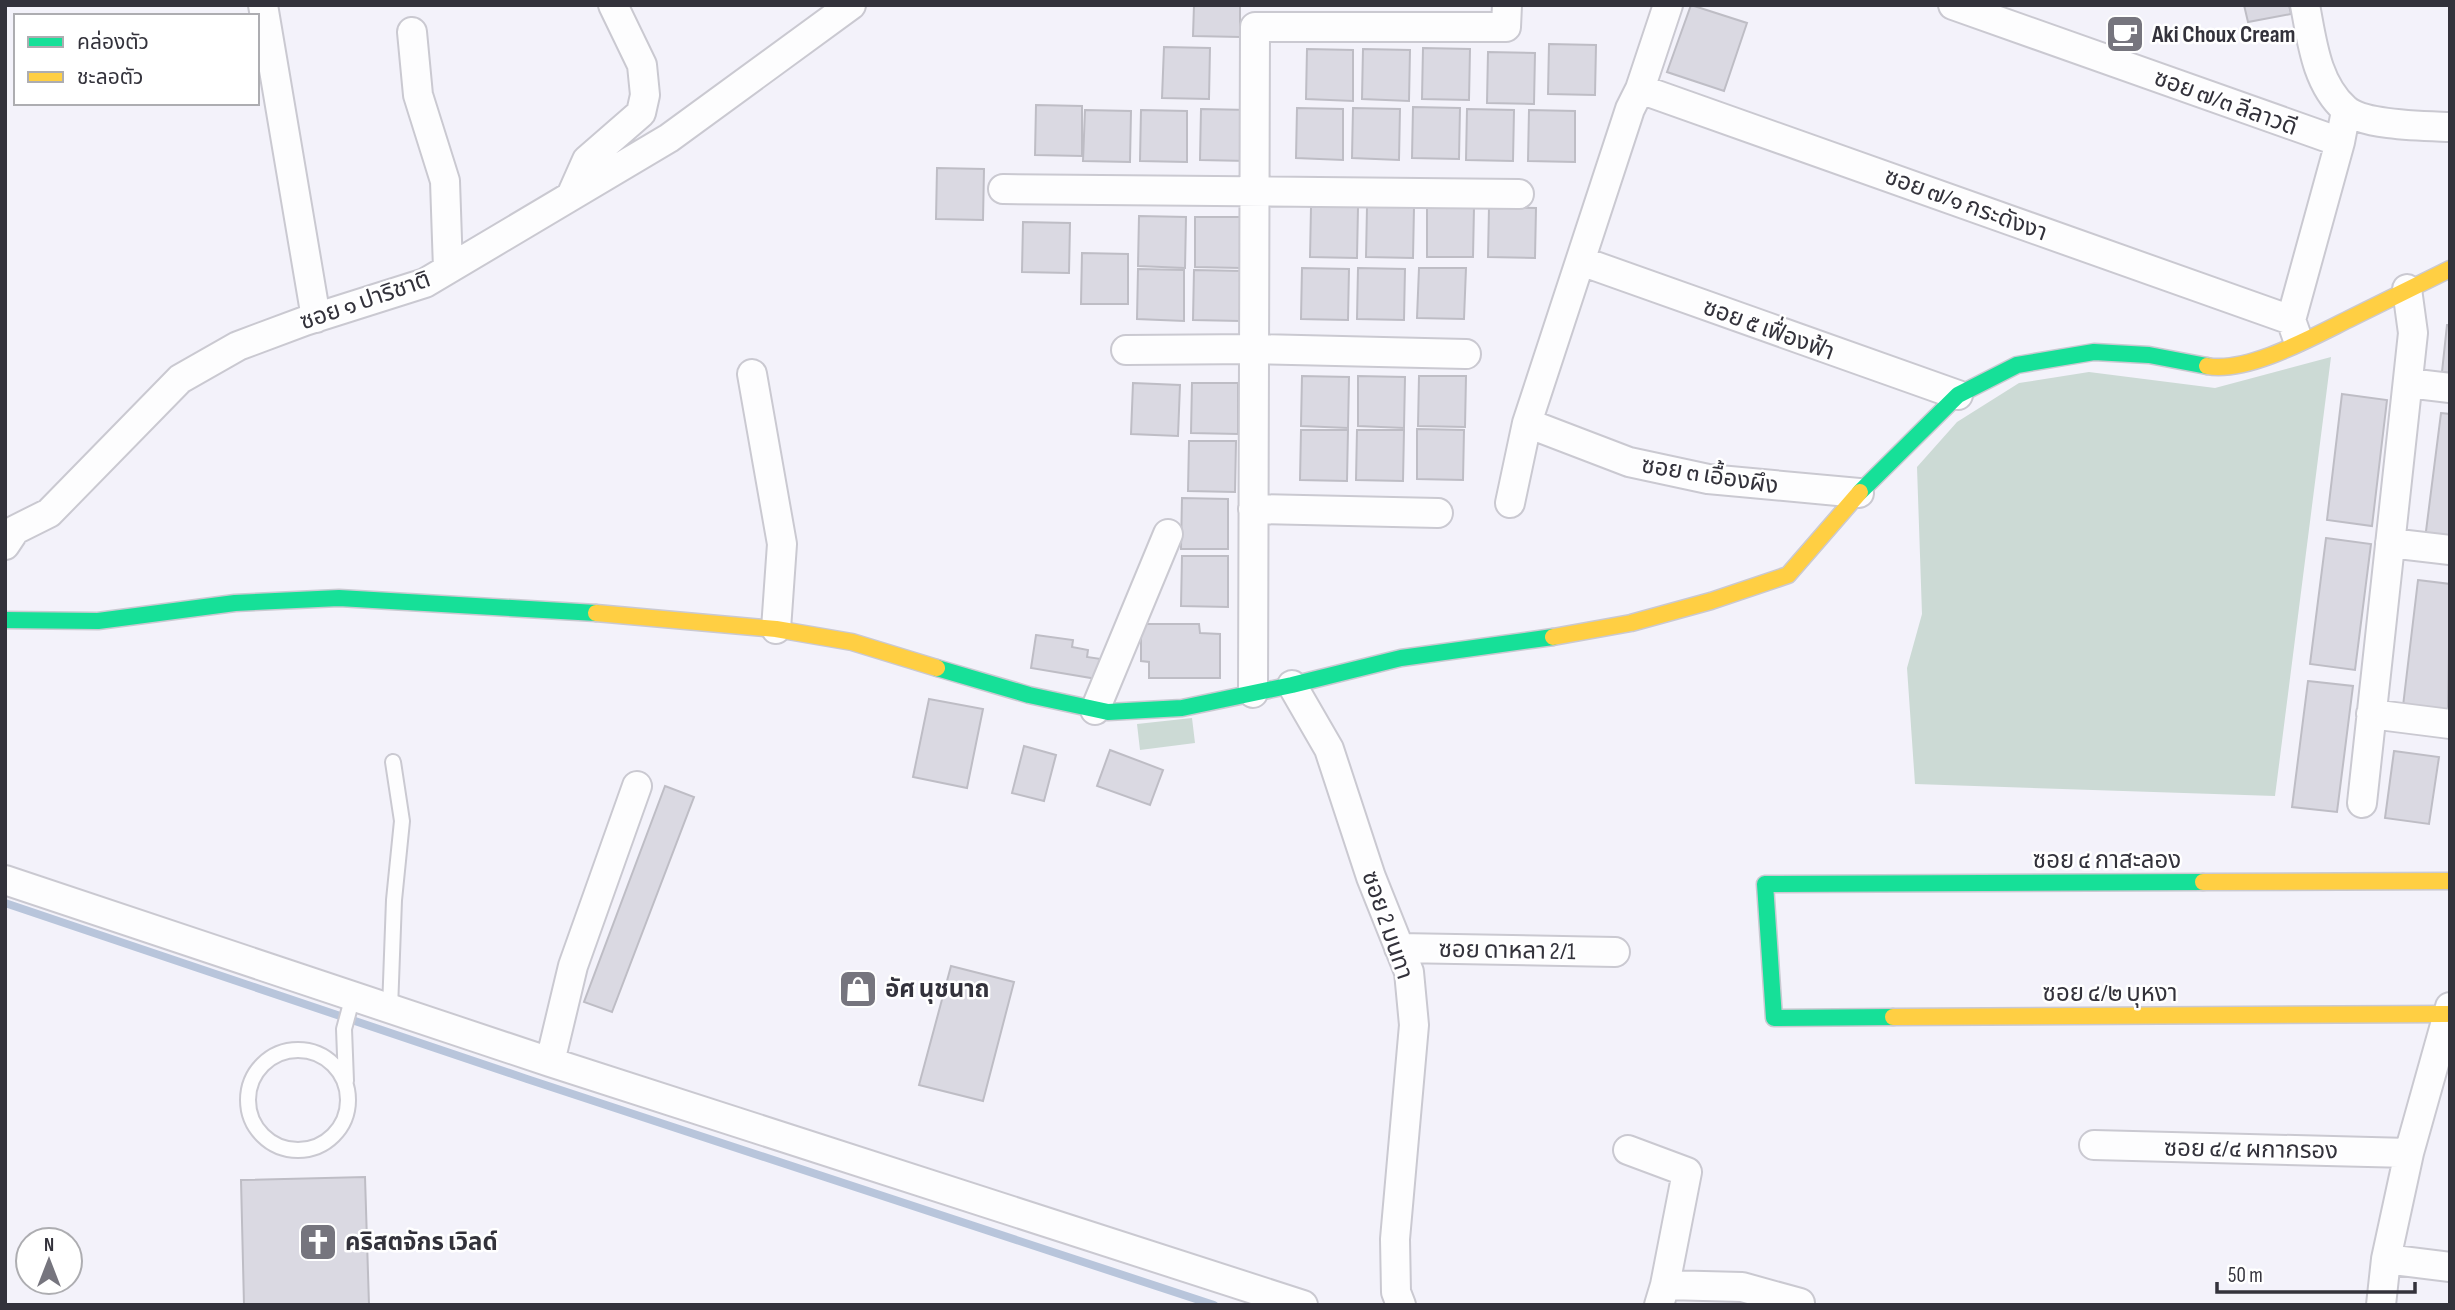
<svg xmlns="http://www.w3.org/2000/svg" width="2455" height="1310" font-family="'Sofia Sans Condensed','Noto Sans Thai',sans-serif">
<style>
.green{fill:#ccdad5}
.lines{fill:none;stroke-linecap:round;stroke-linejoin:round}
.stream{stroke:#b8c5db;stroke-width:8}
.building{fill:#dad9e2;stroke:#bebdc5;stroke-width:2}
.lane-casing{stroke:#cac9d1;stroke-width:18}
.street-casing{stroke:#cac9d1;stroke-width:32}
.fast-casing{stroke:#cac9d1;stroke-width:19}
.slow-casing{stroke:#cac9d1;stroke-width:19}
.lane{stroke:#fdfdfe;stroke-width:14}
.street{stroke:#fdfdfe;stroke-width:28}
.fast{stroke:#16e098;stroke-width:16}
.slow{stroke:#ffcf43;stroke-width:16}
.labels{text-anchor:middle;stroke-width:5;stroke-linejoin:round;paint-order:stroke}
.poi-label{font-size:24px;font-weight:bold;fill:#33323b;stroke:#fff;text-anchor:start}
.street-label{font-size:24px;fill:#33323b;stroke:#fff}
</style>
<rect width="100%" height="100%" fill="#f3f2fa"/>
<path class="green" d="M2331,357L2275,796L1915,784L1907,668L1922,614L1917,467L1957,422L2019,383L2089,372L2215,388Z
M1192,718L1195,743L1140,750L1137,724Z"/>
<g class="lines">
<path class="stream" d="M5,903L527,1079L1214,1305"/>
</g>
<path class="building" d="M1194,5H1240V37L1193,36Z
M1691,5L1747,23L1724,91L1667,72Z
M2244,5H2289L2291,14L2248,22Z
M1549,44L1596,45L1595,95L1548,94Z
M1164,47L1210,48L1209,99L1162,98Z
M1423,48L1470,49L1469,100L1422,99Z
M1307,49L1353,50V101L1306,99Z
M1363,49L1410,50L1409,101L1362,99Z
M1488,52L1535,53L1534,104L1487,103Z
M1036,105L1082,106V156L1035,155Z
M1413,107L1460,108L1459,159L1412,158Z
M1297,108L1343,109V160L1296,158Z
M1353,108L1400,109L1399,160L1352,158Z
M1201,109L1248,110L1247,161L1200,160Z
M1467,109L1514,110L1513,161L1466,160Z
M1085,110L1131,111L1130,162L1083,161Z
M1141,110L1187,111V162L1140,161Z
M1529,110L1575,111V162L1528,161Z
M937,168L984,169L983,220L936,219Z
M1427,206L1474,207L1473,257H1427Z
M1311,207H1358L1357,258L1310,257Z
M1367,207H1414L1413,258L1366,257Z
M1489,207L1536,208L1535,258L1488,257Z
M1139,216L1186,217L1185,268L1138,266Z
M1195,217H1242L1241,268L1195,267Z
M1023,222L1070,223L1069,273L1022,272Z
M1082,253L1128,254V304H1081Z
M1302,268L1349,269L1348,320L1301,319Z
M1358,268L1405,269L1404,320L1357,319Z
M1419,268H1466L1464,319L1417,318Z
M1138,269L1184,270V321L1137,319Z
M1194,270L1241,271L1240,321L1193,320Z
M2447,325H2450V373L2442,372Z
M1302,376L1349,377L1348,428L1301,426Z
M1358,376L1405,377L1404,428L1358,426Z
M1419,376H1466L1465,427L1418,426Z
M1133,383L1180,385L1178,436L1131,434Z
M1192,383H1238V434L1191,433Z
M2342,394L2387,400L2372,526L2327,520Z
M2441,413L2450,414V542L2425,539Z
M1417,429L1464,430L1463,480L1417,479Z
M1301,430H1348L1347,481L1300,480Z
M1357,430H1404L1403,481L1356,480Z
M1189,441H1236L1235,492L1188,491Z
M1182,498L1228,499V549H1181Z
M2326,538L2371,544L2355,670L2310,664Z
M1182,556H1228V607L1181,606Z
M2418,580L2450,584L2448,711L2403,706Z
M1141,624H1199L1200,633L1220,634V678H1149V662L1141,661Z
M1036,635L1073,640L1072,647L1088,650L1087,657L1101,659L1097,679L1031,668Z
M2308,681L2353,686L2337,812L2292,807Z
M929,699L983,709L967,788L913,777Z
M1024,746L1056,755L1044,801L1012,793Z
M1110,750L1163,770L1150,805L1097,786Z
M2394,751L2439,757L2429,824L2385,818Z
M665,786L694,797L612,1012L584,1002Z
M951,966L1014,982L983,1101L919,1085Z
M365,1177L369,1305H244L241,1180Z"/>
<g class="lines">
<defs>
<path id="lane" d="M390,1009L394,900L402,821L393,762
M248 1100a50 50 0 1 1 100 0a50 50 0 1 1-100 0Z
M346,1081L344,1029L353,996"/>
<path id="street" d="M263,5L316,318
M1953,5L2340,142
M2305,5C2312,41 2316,83 2345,109C2363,126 2425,126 2450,127
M412,32L418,95L445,181L448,269
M1640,89L2291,320
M1003,189L1519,194
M571,196L587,160L641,113L645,95L642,65L613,5
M1581,261L1958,395
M2297,337L2291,320L2340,142L2346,111
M1126,350L1254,349L1466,354
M752,374L782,544L776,629
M2408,383L2450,388
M1527,423L1629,462L1708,479L1859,493
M1510,503L1527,423L1630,109L1640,89L1668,5
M1253,509L1438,513
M2390,543L2450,550
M5,545L15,530L49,513L180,379L238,346L305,321L425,283L669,138L851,5
M1292,685L1329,749L1371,877L1409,972L1414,1025L1395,1239L1396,1292L1401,1305
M1253,693L1255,27H1506L1507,5
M1095,710L1168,534
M2371,714L2450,724
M2362,803L2413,333L2407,289
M5,880L550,1062L1303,1305
M1399,948L1615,952
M550,1062L573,966L637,786
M2094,1145L2409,1153
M1628,1150L1687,1172L1665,1285
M2386,1259L2450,1267
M1659,1305L1665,1285L1742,1287L1800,1303
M2381,1305L2386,1259L2409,1153L2450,1007"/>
<path id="fast" d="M1860,492L1958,395L2017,365L2094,352L2149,355L2207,366
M5,620L98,621L235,603L339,598L596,613
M937,668L1029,695L1108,712L1182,708L1292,685L1401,658L1553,637
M1893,1017L1774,1018L1765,884L2203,882"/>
<path id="slow" d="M2207,366C2248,374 2316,335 2353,317C2385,301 2418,285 2450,269
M596,613L776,629L852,642L937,668
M1553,637L1631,623L1711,601L1788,575L1860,492
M2203,882L2450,881
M1893,1017L2447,1014"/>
</defs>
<use href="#lane" class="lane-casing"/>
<use href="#street" class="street-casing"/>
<use href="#fast" class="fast-casing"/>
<use href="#slow" class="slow-casing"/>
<use href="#lane" class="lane"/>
<use href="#street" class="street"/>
<use href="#fast" class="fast"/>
<use href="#slow" class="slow"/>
</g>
<defs>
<symbol id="cafe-square" viewBox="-11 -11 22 22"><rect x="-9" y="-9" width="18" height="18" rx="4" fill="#76757e" stroke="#fff"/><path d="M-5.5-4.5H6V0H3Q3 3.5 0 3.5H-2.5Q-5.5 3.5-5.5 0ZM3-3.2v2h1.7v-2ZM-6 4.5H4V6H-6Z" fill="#fff"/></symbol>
<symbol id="shop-square" viewBox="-11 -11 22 22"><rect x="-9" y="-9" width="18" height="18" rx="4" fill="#76757e" stroke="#fff"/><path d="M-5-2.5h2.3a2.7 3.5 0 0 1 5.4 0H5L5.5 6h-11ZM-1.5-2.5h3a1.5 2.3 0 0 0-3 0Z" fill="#fff"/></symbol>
<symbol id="church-square" viewBox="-11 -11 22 22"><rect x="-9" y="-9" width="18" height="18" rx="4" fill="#76757e" stroke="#fff"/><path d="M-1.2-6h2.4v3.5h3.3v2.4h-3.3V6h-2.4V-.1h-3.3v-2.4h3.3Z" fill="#fff"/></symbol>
</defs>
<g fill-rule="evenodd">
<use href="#cafe-square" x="2103" y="12" width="44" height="44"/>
<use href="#shop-square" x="836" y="967" width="44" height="44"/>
<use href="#church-square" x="296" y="1220" width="44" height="44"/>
</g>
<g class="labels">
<g class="poi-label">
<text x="2152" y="42">Aki Choux Cream</text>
<text x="885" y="997">อัศ นุชนาถ</text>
<text x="345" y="1250">คริสตจักร เวิลด์</text>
</g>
<g class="street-label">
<text transform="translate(2226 102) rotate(20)" y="8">ซอย ๗/๓ ลีลาวดี</text>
<text transform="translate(1966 204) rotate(20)" y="8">ซอย ๗/๑ กระดังงา</text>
<text transform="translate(365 300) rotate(-19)" y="8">ซอย ๑ ปาริชาติ</text>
<text transform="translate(1769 329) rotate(20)" y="8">ซอย ๕ เฟื่องฟ้า</text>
<text transform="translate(1710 475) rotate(9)" y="8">ซอย ๓ เอื้องผึง</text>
<text x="2107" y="868">ซอย ๔ กาสะลอง</text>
<text transform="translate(1388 925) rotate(71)" y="8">ซอย 2 มนทา</text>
<text transform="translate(1507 950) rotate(1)" y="8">ซอย ดาหลา 2/1</text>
<text x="2110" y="1001">ซอย ๔/๒ บุหงา</text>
<text transform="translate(2251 1149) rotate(1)" y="8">ซอย ๔/๔ ผกากรอง</text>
</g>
</g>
<rect width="2455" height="1310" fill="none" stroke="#33323b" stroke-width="14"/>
<rect x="14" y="14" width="245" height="91" fill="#ffffff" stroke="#adadb1" stroke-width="2"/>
<rect x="28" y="37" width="35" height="10" fill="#16e098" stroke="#adadb1" stroke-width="2"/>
<text x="77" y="49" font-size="21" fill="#33323b">คล่องตัว</text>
<rect x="28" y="72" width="35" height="10" fill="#ffcf43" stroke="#adadb1" stroke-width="2"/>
<text x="77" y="84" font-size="21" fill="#33323b">ชะลอตัว</text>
<g transform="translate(49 1261)"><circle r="33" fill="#ffffff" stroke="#adadb1" stroke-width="2"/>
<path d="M0-5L12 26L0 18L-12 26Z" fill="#76757e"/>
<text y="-10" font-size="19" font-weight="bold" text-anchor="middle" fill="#33323b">N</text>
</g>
<path d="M2217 1282v10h198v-10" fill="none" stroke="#33323b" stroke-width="3.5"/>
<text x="2228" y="1282" font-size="21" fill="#33323b" stroke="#ffffff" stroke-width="5" paint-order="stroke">50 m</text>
</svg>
